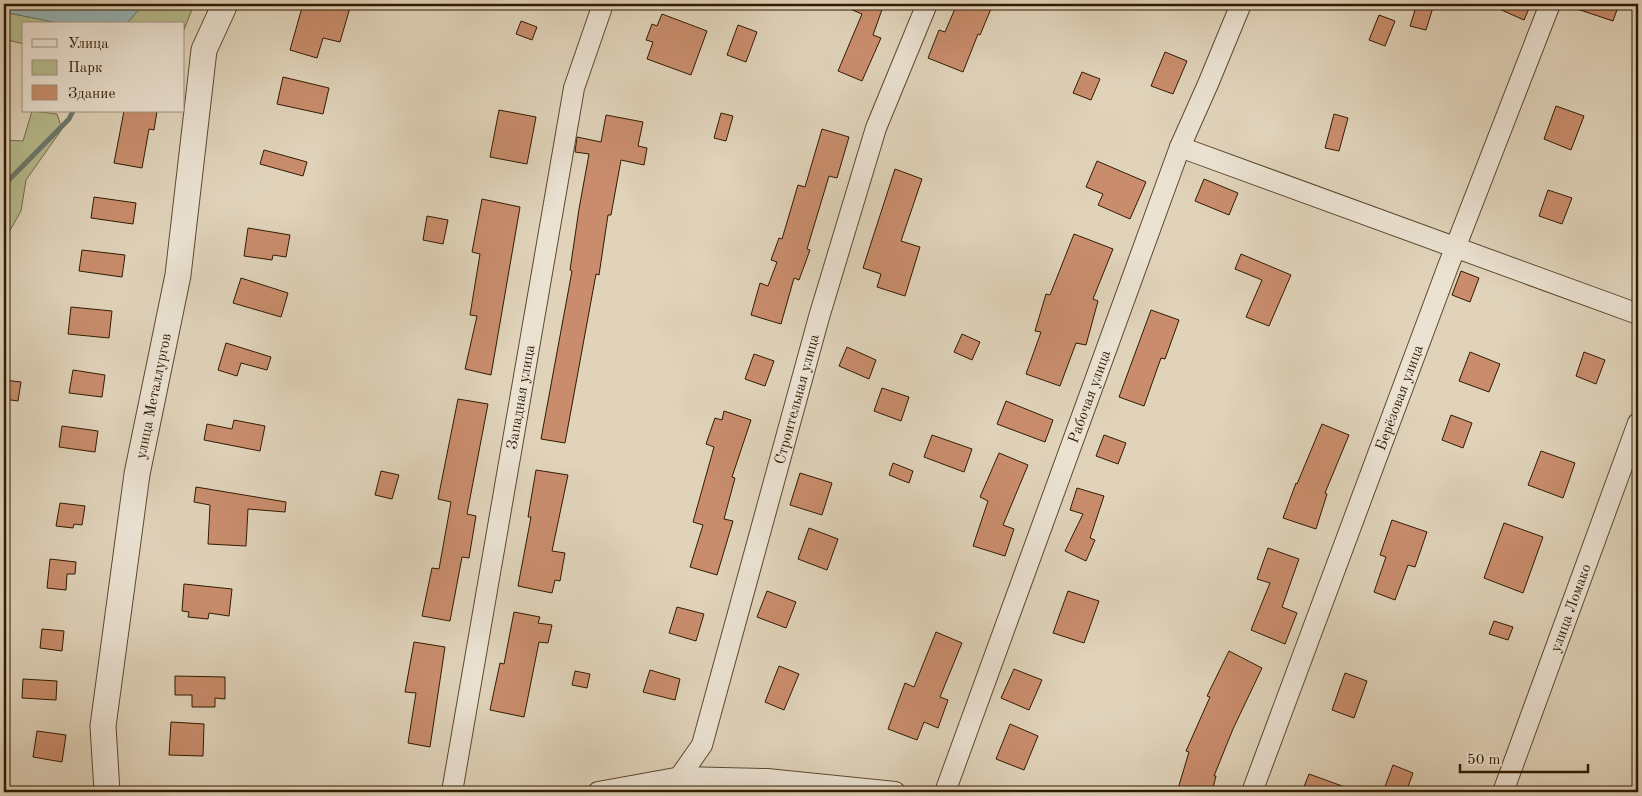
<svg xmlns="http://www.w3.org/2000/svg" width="1642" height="796" font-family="'Old Standard TT',serif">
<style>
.green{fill:#b6bb8d;stroke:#736b46}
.water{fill:#96b6b7;stroke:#6d786e}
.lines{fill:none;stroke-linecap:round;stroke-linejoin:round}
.stream{stroke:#6d786e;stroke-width:5}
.building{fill:#c98d6d;stroke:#301b00}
.minor-casing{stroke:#5c492e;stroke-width:22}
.tertiary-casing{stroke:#5c492e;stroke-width:27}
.minor{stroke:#ebe2d2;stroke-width:20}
.tertiary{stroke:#ebe2d2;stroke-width:25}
.labels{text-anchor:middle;stroke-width:5;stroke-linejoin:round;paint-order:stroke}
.street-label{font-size:15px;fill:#301b00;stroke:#ebe2d2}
</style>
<rect width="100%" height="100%" fill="#e0d3ba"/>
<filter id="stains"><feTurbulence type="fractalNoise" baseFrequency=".004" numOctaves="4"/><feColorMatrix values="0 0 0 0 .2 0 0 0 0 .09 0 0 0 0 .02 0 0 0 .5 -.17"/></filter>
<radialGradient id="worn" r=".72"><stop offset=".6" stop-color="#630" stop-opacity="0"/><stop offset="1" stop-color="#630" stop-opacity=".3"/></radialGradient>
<path class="green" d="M144,4H194L184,30V24H126Z
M4,12L63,24H24V44L4,39Z
M32,111L57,114L62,129L26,180L21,211L4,241V140L23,141Z"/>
<path class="water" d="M4,4H144L126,24H63L4,12Z"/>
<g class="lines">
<path class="stream" d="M4,160L8,163L4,184
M4,185L69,119L73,111"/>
</g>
<path class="building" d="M303,4H351L340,42L323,38L317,58L290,50Z
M838,4H884L873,35L881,38L862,81L838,71L862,14Z
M957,4H993L980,35L978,34L963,72L928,58L939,30L945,32Z
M1417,4H1434L1426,30L1410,26Z
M1488,4H1531L1524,20Z
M1568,4H1619L1613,21L1568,6Z
M662,14L707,31L691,75L647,59L653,42L646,40L652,24L657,26Z
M1379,15L1395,21L1385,46L1369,40Z
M521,21L537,27L532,40L516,34Z
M738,25L757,32L746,62L727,55Z
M1165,52L1187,61L1173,94L1151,86Z
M1082,72L1100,79L1091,100L1073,93Z
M283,77L329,88L323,114L277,104Z
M1556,106L1584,116L1571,150L1544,139Z
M499,110L536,117L527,164L490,157Z
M124,111H157L154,130L149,129L142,168L114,163Z
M721,113L733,116L726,141L714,138Z
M1334,114L1348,118L1339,151L1325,148Z
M606,115L643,122L638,146L647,148L644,165L621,160L611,215H608L599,275L596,274L565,443L541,439L572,271L570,270L579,209L589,154L575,152L577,137L601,142Z
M822,129L849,137L837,178L829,176L807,249L810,250L799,280L794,278L781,324L751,315L760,283L768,286L777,262L771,260L779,238L782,239L798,185L805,187Z
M264,150L307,162L303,176L260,164Z
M1097,161L1146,182L1130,219L1098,205L1103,194L1086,187Z
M895,169L922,179L901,241L920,247L905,296L877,287L881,274L863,268Z
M1204,179L1238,193L1229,215L1195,201Z
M1548,190L1572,198L1562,224L1539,216Z
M94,197L136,203L133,224L91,218Z
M482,199L520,207L491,375L465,369L477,316L470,315L480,254L472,252Z
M427,216L448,220L443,244L423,240Z
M248,228L290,235L286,257L273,255L272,260L244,256Z
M1074,234L1113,249L1093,299L1098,301L1086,345L1076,343L1060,386L1026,374L1041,332L1035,331L1046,294L1050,295Z
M82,250L125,255L122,277L79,271Z
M1241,254L1291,275L1269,326L1246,317L1262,280L1235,269Z
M1461,271L1479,278L1470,302L1452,295Z
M241,278L288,293L281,317L233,303Z
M71,307L112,311L109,338L68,334Z
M1151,310L1179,320L1165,359L1161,358L1144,406L1119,397Z
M962,334L980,342L972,360L954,352Z
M226,343L271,357L267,370L241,363L237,376L218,370Z
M847,347L876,360L869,379L839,366Z
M1470,352L1500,364L1489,392L1459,381Z
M1584,352L1605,360L1596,384L1576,376Z
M754,354L774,361L765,386L745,379Z
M73,370L105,375L102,397L69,393Z
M4,380L21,382L18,401L4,399Z
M882,388L909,397L901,421L874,411Z
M458,399L488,404L467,514L476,516L469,558L462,557L450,621L422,616L432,568L439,569L451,502L438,499Z
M1006,401L1053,420L1045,442L997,424Z
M724,411L751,420L732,477L735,478L724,519L733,521L717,575L690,567L703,525L693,522L714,447L706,444L715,418L722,420Z
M1451,415L1472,423L1463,448L1442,440Z
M234,420L265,426L260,451L204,440L207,424L232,429Z
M1322,424L1349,435L1325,493L1327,494L1316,529L1283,518L1296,483L1297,484Z
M62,426L98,431L95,452L59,447Z
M932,435L972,449L964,472L924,457Z
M1104,435L1126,443L1118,464L1096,456Z
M1541,451L1575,463L1563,498L1528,485Z
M999,453L1028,465L1003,525L1014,529L1005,556L973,546L988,501L980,497Z
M893,463L913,471L909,483L889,475Z
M536,470L568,475L552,551L565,553L560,581L555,580L552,593L518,586L531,517H528Z
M381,471L399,475L392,499L375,495Z
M800,473L832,483L822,515L790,505Z
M196,487L286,502L285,512L248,509L246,546L208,544L210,505L194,502Z
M1077,488L1104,496L1090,538L1095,540L1086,561L1065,551L1083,514L1070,510Z
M60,503L85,506L82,525L74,524L73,528L56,526Z
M1392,520L1427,532L1415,567L1408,565L1395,600L1374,592L1386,557L1380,555Z
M1504,523L1543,537L1523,593L1484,578Z
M809,528L838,539L827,570L798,559Z
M1268,548L1299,559L1282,607L1297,613L1285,644L1251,630L1270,583L1257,579Z
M50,559L76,562L75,574H67L66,590L47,588Z
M184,584L232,589L229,616L209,613L208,619L188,617L189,612L182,611Z
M767,591L796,602L786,628L757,617Z
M1068,591L1099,601L1084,643L1053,633Z
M677,607L704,614L696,641L669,633Z
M514,612L540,617L538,623L552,625L548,643L539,642L524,717L490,710L500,663L504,664Z
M1494,621L1513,627L1508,640L1489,634Z
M42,629L64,631L62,651L40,648Z
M936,632L962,643L940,697L948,700L938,728L924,722L917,740L888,729L905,683L914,687Z
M414,642L445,647L430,747L408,743L416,693L405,692Z
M1229,651L1262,668L1233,729L1214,776H1216L1212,792H1177L1189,752L1186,751L1210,697L1207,696Z
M779,666L799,674L784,710L765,702Z
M1014,669L1042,680L1029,710L1001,698Z
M650,670L680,679L675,700L643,692Z
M575,671L590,674L587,688L572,685Z
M1345,673L1367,681L1354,718L1332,710Z
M175,676L225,677V699L215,698V707H192V695H175Z
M23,679L57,681L56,700L22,698Z
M171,722L204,724L203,756L169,755Z
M1010,724L1038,736L1024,770L996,759Z
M37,731L66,735L62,762L33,757Z
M1393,765L1413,773L1406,792H1383Z
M1309,774L1356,791L1355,792H1302Z"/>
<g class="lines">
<defs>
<g id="minor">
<path d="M1180,147L1638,314"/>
<path id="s1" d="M452,792L574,88L603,4"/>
<path d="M598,792L681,777L767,779L895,792"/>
<path id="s2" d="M669,792L702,745L819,317L876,128L927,4"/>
<path id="s3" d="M945,792L1180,147L1208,84L1241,4"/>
<path id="s4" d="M1252,792L1447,269L1550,4"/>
<path id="s5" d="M1503,792L1638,423"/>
</g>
<g id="tertiary">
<path id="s6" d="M107,792L103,726L137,474L178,275L204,50L225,4"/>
</g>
</defs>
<use href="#minor" class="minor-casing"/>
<use href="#tertiary" class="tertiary-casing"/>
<use href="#minor" class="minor"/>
<use href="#tertiary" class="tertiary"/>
</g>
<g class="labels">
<g class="street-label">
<text dy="5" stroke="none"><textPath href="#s6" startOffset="400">улица Металлургов</textPath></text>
<text dy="5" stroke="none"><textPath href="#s1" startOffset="401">Западная улица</textPath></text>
<text dy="5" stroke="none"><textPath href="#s3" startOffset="421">Рабочая улица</textPath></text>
<text dy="5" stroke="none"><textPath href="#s4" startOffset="421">Берёзовая улица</textPath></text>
<text dy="5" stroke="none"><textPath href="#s2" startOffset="416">Строительная улица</textPath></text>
<text dy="5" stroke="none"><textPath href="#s5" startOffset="196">улица Ломако</textPath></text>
</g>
</g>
<rect width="1642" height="796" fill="none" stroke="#e0d3ba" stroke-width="20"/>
<rect x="5" y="5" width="1632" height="786" fill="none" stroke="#301b00" stroke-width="2.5"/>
<rect x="10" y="10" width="1622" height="776" fill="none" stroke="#301b00"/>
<rect x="22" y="22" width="162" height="90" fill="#ebe2d2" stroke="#a0927e"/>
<rect x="32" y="39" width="25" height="8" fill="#ebe2d2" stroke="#a0927e"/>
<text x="68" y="48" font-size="15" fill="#301b00">Улица</text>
<rect x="32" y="60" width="25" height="15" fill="#b6bb8d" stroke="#a0927e"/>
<text x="68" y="72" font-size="15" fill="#301b00">Парк</text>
<rect x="32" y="85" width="25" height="15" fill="#c98d6d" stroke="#a0927e"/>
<text x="68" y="98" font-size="15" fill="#301b00">Здание</text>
<path d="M1460 764v8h128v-8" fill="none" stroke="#301b00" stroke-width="2.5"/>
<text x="1467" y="764" font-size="15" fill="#301b00" stroke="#ebe2d2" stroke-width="4" paint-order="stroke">50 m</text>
<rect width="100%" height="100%" filter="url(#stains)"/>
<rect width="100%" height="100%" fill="url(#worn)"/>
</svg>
